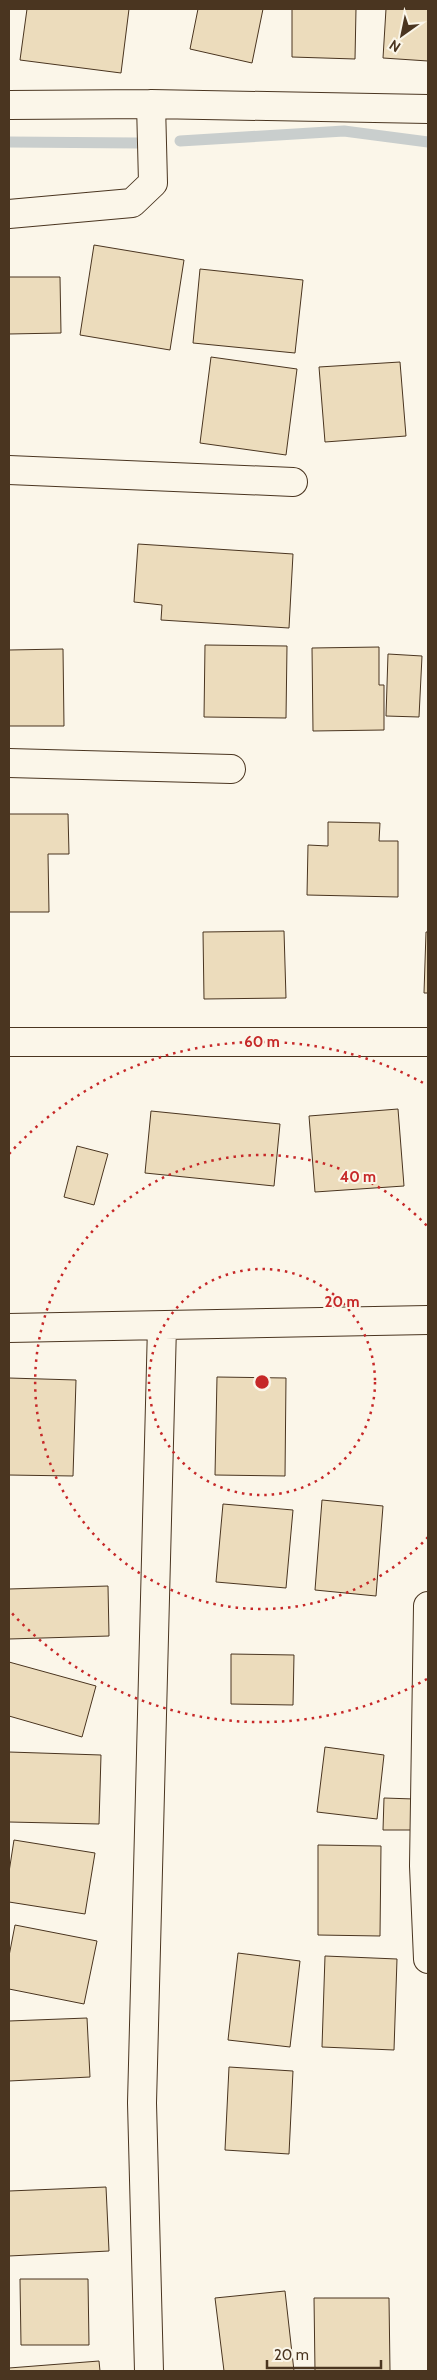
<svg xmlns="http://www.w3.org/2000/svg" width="437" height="2380" font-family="Cabin,sans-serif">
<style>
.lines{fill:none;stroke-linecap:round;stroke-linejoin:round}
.stream{stroke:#c9cecd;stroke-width:11}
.building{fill:#ecdcbc;stroke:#4a3520}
.minor-casing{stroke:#4a3520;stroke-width:30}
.minor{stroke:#fbf6e9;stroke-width:28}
.ring{fill:none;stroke:#c62828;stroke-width:2.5;stroke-dasharray:2.5 5}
.centre{fill:#c62828;stroke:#fbf6e9;stroke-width:2.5}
.ring-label{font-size:15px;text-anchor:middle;font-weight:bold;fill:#c62828;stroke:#fbf6e9;stroke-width:4;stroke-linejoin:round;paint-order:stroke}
</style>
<rect width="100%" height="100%" fill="#fbf6e9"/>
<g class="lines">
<path class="stream" d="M180,141L344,131L428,142
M9,142L138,143"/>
</g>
<path class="building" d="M27,9H129L121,73L20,60Z
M198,9H263L252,63L190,49Z
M292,9H356L355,59L292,57Z
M386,9H428V61L383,58Z
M94,245L184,260L170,350L80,335Z
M200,269L303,280L295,353L193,343Z
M9,277H60L61,333L9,334Z
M211,357L297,369L286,455L200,443Z
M400,362L406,436L325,442L319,367Z
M138,544L293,554L289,628L161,620L162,605L134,602Z
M205,645L287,646L286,718L204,717Z
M379,647V685H384V730L313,731L312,648Z
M63,649L64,726H9V650Z
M388,654L422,656L419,717L386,716Z
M9,814H68L69,854H48L49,912H9Z
M328,822L380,823L379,841H398V897L307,895L308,845L328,846Z
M284,931L286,998L204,999L203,932Z
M426,932H428V993H424Z
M398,1109L404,1186L315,1192L309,1116Z
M151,1111L280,1124L274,1186L145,1173Z
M77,1146L108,1154L94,1205L64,1197Z
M217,1377L286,1378L285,1476L215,1475Z
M9,1378L76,1380L73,1476L9,1475Z
M322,1500L383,1506L376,1596L315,1590Z
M223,1504L293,1510L286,1588L216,1582Z
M108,1586L109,1636L9,1639V1589Z
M231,1654L294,1655L293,1705L231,1704Z
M9,1662L96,1686L82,1737L9,1716Z
M325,1747L384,1755L377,1819L317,1812Z
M9,1752L101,1755L99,1824L9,1822Z
M384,1798L414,1799L413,1830H383Z
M14,1840L95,1853L85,1914L9,1902V1872Z
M318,1845L381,1846L380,1936L318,1935Z
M15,1925L97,1941L84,2004L9,1989V1956Z
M238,1953L300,1961L290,2047L228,2040Z
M325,1956L397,1959L394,2050L322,2047Z
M87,2018L90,2077L9,2081V2021Z
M229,2067L293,2071L289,2154L225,2150Z
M106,2187L109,2251L9,2256V2191Z
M20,2279H88L89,2345H21Z
M285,2291L294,2371H224L215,2298Z
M314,2298H389L390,2371H315Z
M99,2361L100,2371H9V2368Z"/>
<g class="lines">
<defs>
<path id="minor" d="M9,105L151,104L428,109
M9,214L132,203L153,183L151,104
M9,470L293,482
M9,763L231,769
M9,1042H428
M9,1328L428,1320
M428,1606L424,1866L428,1959
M149,2371L142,2103L162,1326"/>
</defs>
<use href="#minor" class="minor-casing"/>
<use href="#minor" class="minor"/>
</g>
<g class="ring">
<circle cx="262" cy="1382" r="113"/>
<path d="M428 1537A227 227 0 1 1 428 1227"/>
<path d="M427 1679A340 340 0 0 1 9 1610M9 1154A340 340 0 0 1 427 1085"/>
</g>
<circle cx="262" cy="1382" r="8" class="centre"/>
<g class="ring-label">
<text x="262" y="1047">60 m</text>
<text x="358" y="1182">40 m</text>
<text x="342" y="1307">20 m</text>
</g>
<rect width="437" height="2380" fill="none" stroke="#4a3520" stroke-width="20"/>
<g transform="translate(402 35) rotate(213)" stroke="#fbf6e9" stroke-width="4" paint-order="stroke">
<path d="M0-4L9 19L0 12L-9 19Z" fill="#4a3520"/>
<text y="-8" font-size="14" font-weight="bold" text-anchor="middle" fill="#4a3520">N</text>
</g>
<path d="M267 2360v8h114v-8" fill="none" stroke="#4a3520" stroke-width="2.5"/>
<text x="274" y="2360" font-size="15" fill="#4a3520" stroke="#fbf6e9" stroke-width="4" paint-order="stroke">20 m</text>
</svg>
